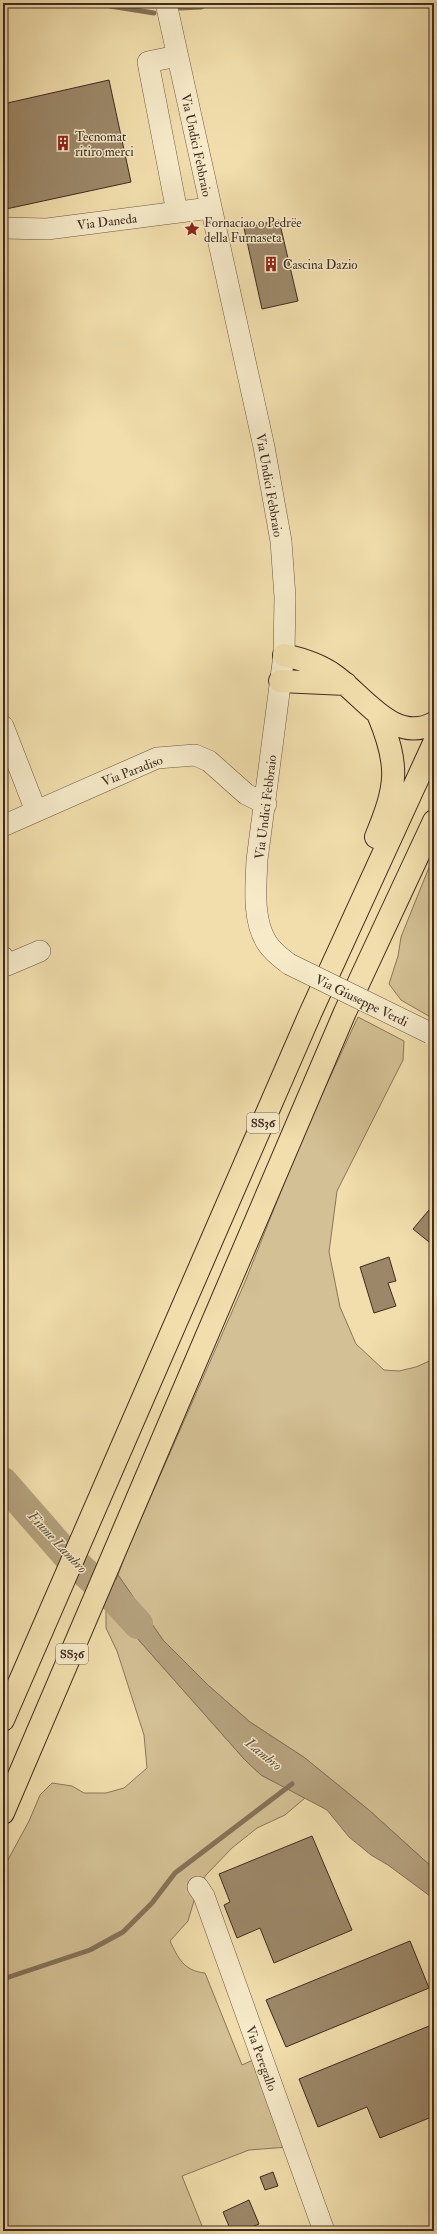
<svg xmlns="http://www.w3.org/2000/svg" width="437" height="2234" font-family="'IM FELL Double Pica',serif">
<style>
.green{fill:#d3c094;stroke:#89765a}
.water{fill:#b4a17d;stroke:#857258}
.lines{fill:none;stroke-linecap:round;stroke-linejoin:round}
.stream{stroke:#857258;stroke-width:5}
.river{stroke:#b4a17d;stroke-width:30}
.building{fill:#9c8869;stroke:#3f2b21}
.minor-casing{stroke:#6c5844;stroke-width:22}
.highway-casing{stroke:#3f2b21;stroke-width:24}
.minor{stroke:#f6eac9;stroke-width:21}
.highway{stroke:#f1deac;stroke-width:22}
.minor-bridge-casing{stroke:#6c5844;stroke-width:22;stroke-linecap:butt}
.minor-bridge{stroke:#f6eac9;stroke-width:21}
.labels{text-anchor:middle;stroke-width:3;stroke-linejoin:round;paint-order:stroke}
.shield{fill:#f6eac9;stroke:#766453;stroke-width:1}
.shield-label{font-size:12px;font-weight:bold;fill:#3f2b21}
.poi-label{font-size:13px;fill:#3f2b21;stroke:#f6eac9;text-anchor:start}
.street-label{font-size:13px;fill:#3f2b21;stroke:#f6eac9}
.water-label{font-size:14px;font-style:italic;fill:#624e3d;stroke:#f6eac9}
</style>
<rect width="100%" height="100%" fill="#f1deac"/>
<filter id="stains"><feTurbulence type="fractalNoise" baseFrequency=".005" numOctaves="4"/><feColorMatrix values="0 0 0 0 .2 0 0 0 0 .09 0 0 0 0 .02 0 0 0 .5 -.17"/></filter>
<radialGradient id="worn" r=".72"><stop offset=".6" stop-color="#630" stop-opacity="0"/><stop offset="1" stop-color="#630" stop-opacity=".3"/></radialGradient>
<path class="green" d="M434,855V1019L401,1000L389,984L398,956L401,937Z
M358,1017L404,1041L403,1060L337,1191L329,1252L340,1307L356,1344L384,1370L399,1371L416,1367L434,1359V1869L370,1811L305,1758L250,1722L209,1686L163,1640L118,1575L126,1553L245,1282L304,1133Z
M106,1603L245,1760L261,1775L305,1798L285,1815L257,1828L232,1848L206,1875L198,1887L188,1921L170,1941C178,1958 184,1971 205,1973L242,2065L253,2060L288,2147L249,2150L182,2176L204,2231H3V1869L29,1821L40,1795L52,1783L72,1786L84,1793H106L124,1788L147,1768L144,1735L117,1651L106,1628Z"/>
<path class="water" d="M118,1575L163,1640L209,1686L250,1722L305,1758L370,1811L434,1869V1899L388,1865L371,1855L349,1837L327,1810L261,1775L245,1760L106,1603Z"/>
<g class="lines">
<path class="stream" d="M104,3L110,6L154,13
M432,3L434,11
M180,8L201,7L208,3
M3,1979L90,1950L123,1932L152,1903L175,1873L292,1784"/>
<path class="river" d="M3,1482L71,1560L116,1600L138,1624"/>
</g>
<path class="building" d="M109,80L131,182L6,209L3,197V104Z
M279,220L298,301L262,309L244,228Z
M434,1204V1246L413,1229Z
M389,1257L396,1281L388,1283L396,1306L374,1313L360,1267Z
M312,1836L352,1930L274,1963L260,1928L237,1938L224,1905L230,1902L219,1874Z
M410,1941L429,1988L286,2047L266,2000Z
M434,2024V2116L380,2138L367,2107L318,2127L299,2079Z
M273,2172L278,2186L265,2190L260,2177Z
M249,2200L259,2224L242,2231H231L223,2212Z"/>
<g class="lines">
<defs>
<path id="minor" d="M166,3L264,447L281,541L285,597L284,655L257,860C256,885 252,920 267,943C272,951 281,958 289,964
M177,212L148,62L177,56
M3,228L47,229L210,208
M3,726L36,811
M3,826L157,758L195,755L209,761L246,794L266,804
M3,957L7,965L40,951
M198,1887L204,1896L324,2231"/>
<path id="highway" d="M284,655C302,659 319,664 334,675C363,695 394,745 434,723
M280,681L346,684
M376,837C397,786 400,766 378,714
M3,1720L310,1014L434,743
M3,1813L345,1012L434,821"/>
</defs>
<use href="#minor" class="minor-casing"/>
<use href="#highway" class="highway-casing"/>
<use href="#minor" class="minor"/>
<use href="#highway" class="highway"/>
<defs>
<path id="minor-bridge" d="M289,964L430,1033"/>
</defs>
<use href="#minor-bridge" class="minor-bridge-casing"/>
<use href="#minor-bridge" class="minor-bridge"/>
</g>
<defs>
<symbol id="building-bare" viewBox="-9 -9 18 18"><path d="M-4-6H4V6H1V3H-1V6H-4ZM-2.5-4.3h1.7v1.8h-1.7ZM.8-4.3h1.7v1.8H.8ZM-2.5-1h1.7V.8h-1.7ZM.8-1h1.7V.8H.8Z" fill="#8f2418" stroke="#f6eac9" stroke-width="2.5" paint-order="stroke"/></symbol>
<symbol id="sight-bare" viewBox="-9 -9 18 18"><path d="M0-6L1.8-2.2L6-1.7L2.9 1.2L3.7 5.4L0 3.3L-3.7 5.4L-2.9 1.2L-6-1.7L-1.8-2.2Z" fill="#8f2418" stroke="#f6eac9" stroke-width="2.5" paint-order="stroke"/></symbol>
</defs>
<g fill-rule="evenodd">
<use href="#building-bare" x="52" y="132" width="22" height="22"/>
<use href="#sight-bare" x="181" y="218" width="22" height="22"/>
<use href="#building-bare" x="260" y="253" width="22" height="22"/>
</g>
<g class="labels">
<g class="shield">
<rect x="247" y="1113" width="32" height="20" rx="3"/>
<rect x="56" y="1644" width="32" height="20" rx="3"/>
</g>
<g class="shield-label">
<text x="263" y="1127">SS36</text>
<text x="72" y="1658">SS36</text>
</g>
<g class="poi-label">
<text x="75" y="141">Tecnomat<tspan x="75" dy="15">ritiro merci</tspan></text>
<text x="204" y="227">Fornaciao o Pedrëe<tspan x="204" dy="15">della Furnaseta</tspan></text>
<text x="283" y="269">Cascina Dazio</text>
</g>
<g class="street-label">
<text transform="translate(197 145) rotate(78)" y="5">Via Undici Febbraio</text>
<text transform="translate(107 221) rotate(-7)" y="5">Via Daneda</text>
<text transform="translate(270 485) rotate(80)" y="5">Via Undici Febbraio</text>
<text transform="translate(132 770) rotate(-21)" y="5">Via Paradiso</text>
<text transform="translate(265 807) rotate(-83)" y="5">Via Undici Febbraio</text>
<text transform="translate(362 1000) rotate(26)" y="5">Via Giuseppe Verdi</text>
<text transform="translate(262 2058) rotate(70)" y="5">Via Peregallo</text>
</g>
<g class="water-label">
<text transform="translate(58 1542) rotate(47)" y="5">Fiume Lambro</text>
<text transform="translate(264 1754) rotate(39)" y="5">Lambro</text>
</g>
</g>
<rect width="437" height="2234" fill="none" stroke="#f1deac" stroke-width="16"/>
<rect x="4" y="4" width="429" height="2226" fill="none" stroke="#3f2b21" stroke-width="2"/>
<rect x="8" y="8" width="421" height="2218" fill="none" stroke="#3f2b21"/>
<rect width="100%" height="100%" filter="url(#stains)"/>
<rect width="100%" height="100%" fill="url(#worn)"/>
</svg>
